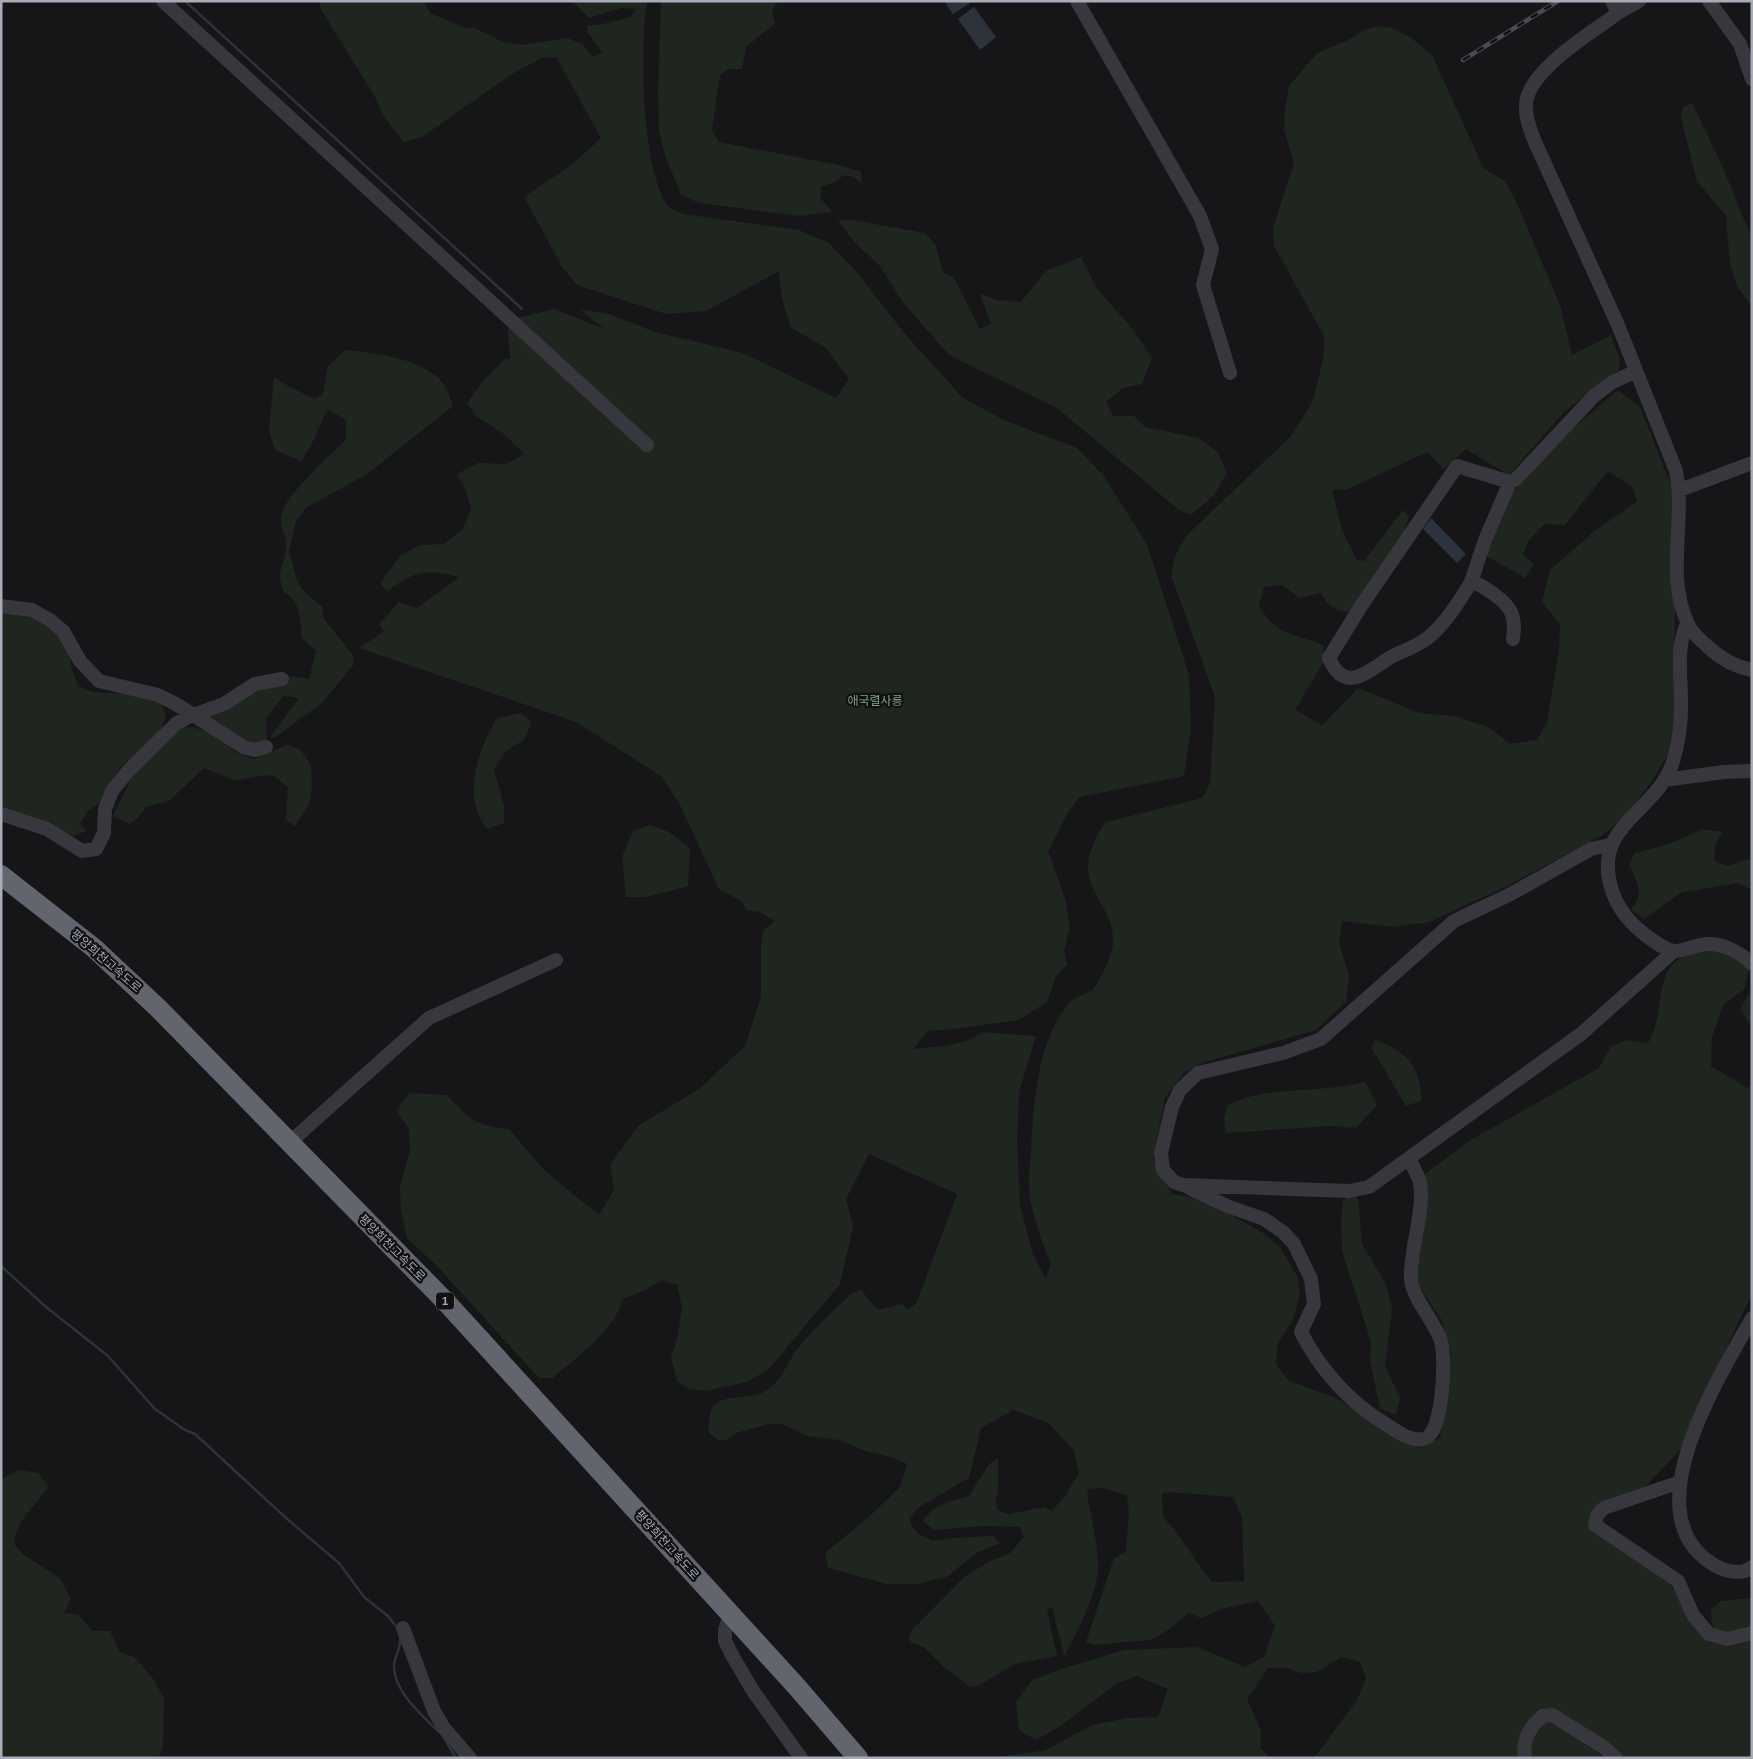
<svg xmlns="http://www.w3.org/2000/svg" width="1753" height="1759" font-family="Arial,'Noto Sans KR',sans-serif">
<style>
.green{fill:#1e261f;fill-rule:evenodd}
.water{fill:#2c333c}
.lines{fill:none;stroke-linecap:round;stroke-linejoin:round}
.stream{stroke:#2c333c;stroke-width:2.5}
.minor{stroke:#37373d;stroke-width:14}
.highway{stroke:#63656e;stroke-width:20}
.rail-casing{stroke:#4a4b52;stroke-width:4.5}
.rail{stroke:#111113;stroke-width:2.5;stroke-dasharray:8;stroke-linecap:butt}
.labels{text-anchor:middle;stroke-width:4.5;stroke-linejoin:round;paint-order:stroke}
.shield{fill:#111113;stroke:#7b7e86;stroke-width:1}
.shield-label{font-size:11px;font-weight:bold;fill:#a8acb8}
.park-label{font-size:12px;fill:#7fa284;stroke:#111113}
.street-label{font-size:12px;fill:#a8acb8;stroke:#111113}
</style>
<rect width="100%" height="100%" fill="#161618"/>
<path class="green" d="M320,1H424L430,13L465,28H475L503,42L522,45L567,38L582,44L593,57L602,52L588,33L587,26L603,24L631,17L635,9L621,8L589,18L572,1H647C640,48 641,165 667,205C670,209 678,212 683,214L799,230L829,243L856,271L905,334L963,398L1004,420L1077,448L1103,475L1147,544L1189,675L1191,730L1184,776L1080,797L1069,811L1048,851L1066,901L1070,929L1064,950L1067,965L1056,976L1047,1002L1019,1020L953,1029L927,1031L914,1049L944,1046L969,1040L983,1032L1036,1036L1019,1092L1017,1141L1020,1205L1033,1255L1046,1279L1051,1263C1041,1242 1032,1214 1029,1191C1028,1179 1030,1165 1031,1153C1033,1106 1037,1039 1070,1002C1076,996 1087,994 1093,989C1100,981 1112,955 1113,944C1116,904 1074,890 1093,845C1097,836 1100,829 1106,822L1202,798L1210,783L1215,697L1172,578C1171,559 1178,549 1189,533L1290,437L1313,401L1324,355V336L1274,246L1273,228L1294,163L1284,129L1285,110L1289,86L1317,53L1348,40L1366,29L1378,26L1392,28L1410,37L1432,55L1484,169L1505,181L1516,201L1560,305L1572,355L1611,335L1620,360L1619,370L1564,412L1509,475L1466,449L1444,469L1427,452L1348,489L1332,490L1342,530L1357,560L1364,561L1403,510L1409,517L1402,539L1352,611C1337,614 1327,606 1321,593L1299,598L1282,585L1264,587L1259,606C1279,638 1292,632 1323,645L1325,660L1295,710L1322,725L1358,688L1419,713L1454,716L1488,727L1510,744L1537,740L1547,722L1559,650L1560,624L1542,602L1550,570L1592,533L1637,501L1632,487L1608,471L1565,525L1544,524L1529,540L1523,554L1534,564L1525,578L1485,555L1511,496L1520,482L1571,430L1618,390L1640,407L1671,485L1675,517L1671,577L1675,610L1674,693V723L1667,755L1654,778L1626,816L1601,836L1505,887L1429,922L1393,927L1342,921L1339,943L1349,976L1346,1002L1316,1030L1202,1063L1184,1073L1165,1098L1153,1157L1172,1194L1192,1197L1224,1211L1263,1233L1280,1247L1297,1276L1300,1293L1293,1320L1278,1343L1276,1364L1289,1381L1334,1397L1418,1448L1440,1438L1451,1352L1441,1319L1417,1283L1416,1259L1426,1173L1469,1141L1599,1068L1611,1046L1628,1040L1648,1043C1670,1007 1646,956 1706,951C1728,949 1734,953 1749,970L1744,990L1723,1005L1712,1037L1711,1066L1748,1088L1752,1083V1294L1698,1408L1695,1423L1681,1449L1642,1490L1599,1503L1591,1518C1621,1543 1654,1566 1679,1595C1693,1613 1691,1626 1711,1643L1752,1640V1758H1621L1556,1713L1539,1710L1522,1758H1311L1317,1754L1357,1700L1366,1678L1360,1662L1341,1657L1317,1672L1301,1673L1287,1668H1268L1247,1699L1261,1731L1260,1748L1270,1758H992L1046,1750L1092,1725L1128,1718L1158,1717L1168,1689L1137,1676L1117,1683L1061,1726L1036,1740L1019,1730L1016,1702L1032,1680L1061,1669L1124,1650L1197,1647L1245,1667L1264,1657L1275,1626L1258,1601L1222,1609L1201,1618L1189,1613L1164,1633L1150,1640L1094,1645L1086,1642L1114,1558L1126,1552L1129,1513L1127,1495L1101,1488L1089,1489L1087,1492C1090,1514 1099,1547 1098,1569C1097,1593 1076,1636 1064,1656L1052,1607L1047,1609L1057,1656L1015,1664L978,1686L970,1687L945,1668L924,1647L912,1643L908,1638L913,1629L964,1577L990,1561L1010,1553L1024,1537L1020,1527L984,1526L934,1530L923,1521C934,1504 950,1501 969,1496L989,1464L998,1458V1493L995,1501L998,1510L1008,1514L1045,1507L1052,1511L1065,1496L1079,1473L1074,1451L1049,1423L1013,1410L981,1428L969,1478L919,1507L910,1517L911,1525L919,1534L932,1541L951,1538L993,1536L1000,1543L978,1552L946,1577L917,1584H887L828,1568L825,1553L871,1515L900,1487L907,1464L891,1457L866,1451L839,1440L807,1436L782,1424H768L736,1433L726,1440L719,1441L709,1433C705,1383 743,1406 767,1390C779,1382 785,1369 792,1357C803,1338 836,1309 852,1293L861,1290L878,1310L902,1304L908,1310L917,1302L957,1194L869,1154L846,1199L853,1227L840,1284L768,1370L747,1382L706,1391L689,1389L677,1381L671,1357L677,1340L682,1308L677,1285L662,1280L643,1291L622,1299C618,1328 574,1359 553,1378H539L438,1267L407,1238L401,1211L400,1187L410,1150L409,1129L396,1111L409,1093L446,1095C472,1119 471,1125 509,1129L544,1170L599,1215L614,1190L610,1165L638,1126L699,1089L745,1046L761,997V945L763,931L775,921L760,912L746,910L741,901L719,889L679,803L661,776L576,722L359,648L384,631L379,624L399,602L417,608L460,577C428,569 413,570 387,592L380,583L401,555L419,545L444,544L463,529L471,509L466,491L457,474L478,463L506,464L524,454L504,434L476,416L467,403L484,380L506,358L510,360L508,329L517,318L554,309L604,329L580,309L609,314L655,332L743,353L836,398L849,379L826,348L790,327L781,294L779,271L706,311L666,314L577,285L562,267L524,197L574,163L601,138L556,57L542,58L515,72L422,137L403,142L383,115L374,95L320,8ZM1167,1492L1233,1497L1242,1517L1244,1581L1212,1582C1195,1561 1182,1537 1163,1517L1162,1494Z
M661,1H778L772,11L775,24L746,47L742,69H728L720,75L712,130L719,142L839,165L861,172V183L853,177L844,175L835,182L821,187L820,198L833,212L799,216L699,203L681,195L665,155L659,131L658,93Z
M1692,103L1721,163L1752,239V306L1738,288L1730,265L1726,216L1697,181L1681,118L1683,107Z
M838,220H852L925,233L936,245L943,273L954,277L980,329L991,324L980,294L997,300L1021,302L1046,271L1081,257L1097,289L1133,329L1152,358L1142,384L1123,388L1106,402L1113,416H1134L1145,427L1199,438L1218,452L1227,473L1214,495L1191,515L1179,510L1057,408L949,355L905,305L879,265L854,242Z
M345,350C377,353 422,358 444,384C448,390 450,399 453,406L367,474L306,508L296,521L289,552L297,580L302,589L322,607L324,619L353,655L354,664L323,702L276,737H270L299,698L284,696L266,718L267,740L259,746H250L204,714L262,685L279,686L289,676L309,679L316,651L302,638C300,621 301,601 284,592C274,569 285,569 286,547C287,537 280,528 281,517C283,497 330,455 346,440V420L328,409C318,426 314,445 301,461L275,450L269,431L274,377L290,387L315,399L323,394L328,366Z
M1,611C27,614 58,622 70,649C71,653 70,660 71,665C72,672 76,679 79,686L93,692L130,694L159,701L166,715L160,733L123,765L110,782L103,801L88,811L80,823L86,831L67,839L1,809Z
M521,713L532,722L524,740L506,751L494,770L504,805V823L487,829C461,797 478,750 497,718Z
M193,727L212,733L240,755L254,759L287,745L300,749L311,765L312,787L309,805L295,826L286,820L288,787L273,775L253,777L236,781L204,768L169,801L146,807L138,818L129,824L113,816L136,769L180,728Z
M650,825L669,832L690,848L688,886L647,897H626L622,857L633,831Z
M1703,829L1723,832L1715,845L1714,861L1727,866L1752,858V890L1737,883L1680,893L1644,919L1631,910C1645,892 1637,884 1629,864L1635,853L1669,844Z
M1750,992L1752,994V1027L1740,1009Z
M1375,1040C1406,1050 1422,1067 1421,1101L1406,1106L1371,1047Z
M1365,1082L1377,1105L1356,1128L1330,1126L1226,1133L1224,1119L1227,1106C1257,1089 1294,1092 1327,1088C1340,1087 1353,1084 1365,1082Z
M1351,1194L1358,1198L1362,1244L1386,1284L1392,1309L1385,1366L1400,1398L1396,1415L1380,1409L1370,1360L1371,1342L1342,1251L1341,1222L1343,1201Z
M19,1470L38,1473L49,1486C36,1506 16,1519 14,1544L24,1555L60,1578L71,1599L64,1613L79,1615L92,1631H110L120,1652L134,1657L152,1677L164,1698L163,1747L158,1758H1V1479Z
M1752,1598V1628C1731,1635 1710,1641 1711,1610L1721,1601Z
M1542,1722C1565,1722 1588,1742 1603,1758H1528L1534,1731Z"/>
<path class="water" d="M944,1H969L970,3L953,14Z
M974,7L996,37L980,50L958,19Z
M1431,518L1466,554L1457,563L1423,529Z"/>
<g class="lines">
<path class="stream" d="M185,1L522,309
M1,1266L46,1307L108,1356L155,1409L185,1430L195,1434L286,1518L339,1563L364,1597L388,1616L398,1629
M400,1639C401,1648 395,1656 394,1665C393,1691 422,1715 439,1732
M443,1736L456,1758"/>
<path class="minor" d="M163,1L647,445
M1077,1L1200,216L1212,249L1203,285L1230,373
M1612,1L1618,13C1593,32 1528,70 1526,104C1525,117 1530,130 1535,142L1618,325L1676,471C1686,521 1665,576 1688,624C1692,634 1701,640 1708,647C1720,658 1736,667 1752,670
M1709,1L1740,44L1752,79
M1618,13L1639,1
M1680,490L1752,463
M1471,582L1485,540L1510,482
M1,606L32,610L50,620L63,631L80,661L99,681L158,695L176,704L245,748L255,750L266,747
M1687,624C1675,649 1682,682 1681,709C1681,725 1678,743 1674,758C1661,811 1592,823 1611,887C1617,909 1630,924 1648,937C1655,942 1667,951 1675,951C1683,951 1693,946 1701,945C1719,941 1739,951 1752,964
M1513,639C1514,630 1515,621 1511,612C1506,601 1482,584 1471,582C1460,600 1446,623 1429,637C1418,646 1403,651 1391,657C1369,670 1345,696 1329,658L1361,606L1457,466L1510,482L1516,479L1594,396L1611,383L1636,371
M1664,780L1724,772L1752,771
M1,814L47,829L82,851L96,849L104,833L105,809L112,791L129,770L177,723L190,716L224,704L255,684L282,679
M1610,845L1591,849L1511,894L1454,921L1321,1039L1283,1053L1198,1073L1180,1090L1172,1107L1161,1153L1163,1170L1174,1182L1183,1185L1349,1191L1369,1187L1581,1034L1674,951
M289,1143L429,1018L556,960
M1189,1188L1227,1206L1264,1219L1283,1232L1294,1244L1311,1279L1314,1304L1301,1332C1319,1368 1350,1403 1384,1423C1395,1430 1413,1444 1426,1438C1443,1430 1446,1358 1441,1341C1435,1322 1413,1299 1411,1280C1409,1250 1427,1205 1419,1179C1416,1172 1412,1165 1409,1158
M1752,1318C1719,1378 1629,1517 1716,1566C1726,1572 1743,1575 1752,1567
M1680,1482L1604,1508L1597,1515L1595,1525L1678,1581L1693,1615L1709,1634L1727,1639L1752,1633
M728,1621L725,1630V1641L732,1655L753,1691L801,1758
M403,1628L434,1711L444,1728L470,1758
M1525,1758C1522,1740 1529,1727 1543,1716L1552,1715L1602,1746L1616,1758"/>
<path class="highway" d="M1,875L94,948L159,1009L446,1302L797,1687L858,1758"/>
<defs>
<path id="rail" d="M1463,60L1558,1"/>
</defs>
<use href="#rail" class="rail-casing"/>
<use href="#rail" class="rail"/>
</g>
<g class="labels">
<rect class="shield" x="436" y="1292.5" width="18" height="17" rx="4"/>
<g class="shield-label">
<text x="445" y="1305">1</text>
</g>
<g class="park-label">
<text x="875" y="705">애국렬사릉</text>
</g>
<g class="street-label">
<text transform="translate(106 961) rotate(41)" y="4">평양희천고속도로</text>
<text transform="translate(392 1248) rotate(45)" y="4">평양희천고속도로</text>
<text transform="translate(667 1545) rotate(48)" y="4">평양희천고속도로</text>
</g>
</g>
<rect width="1753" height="1759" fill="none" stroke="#a8acb8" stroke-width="5"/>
</svg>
